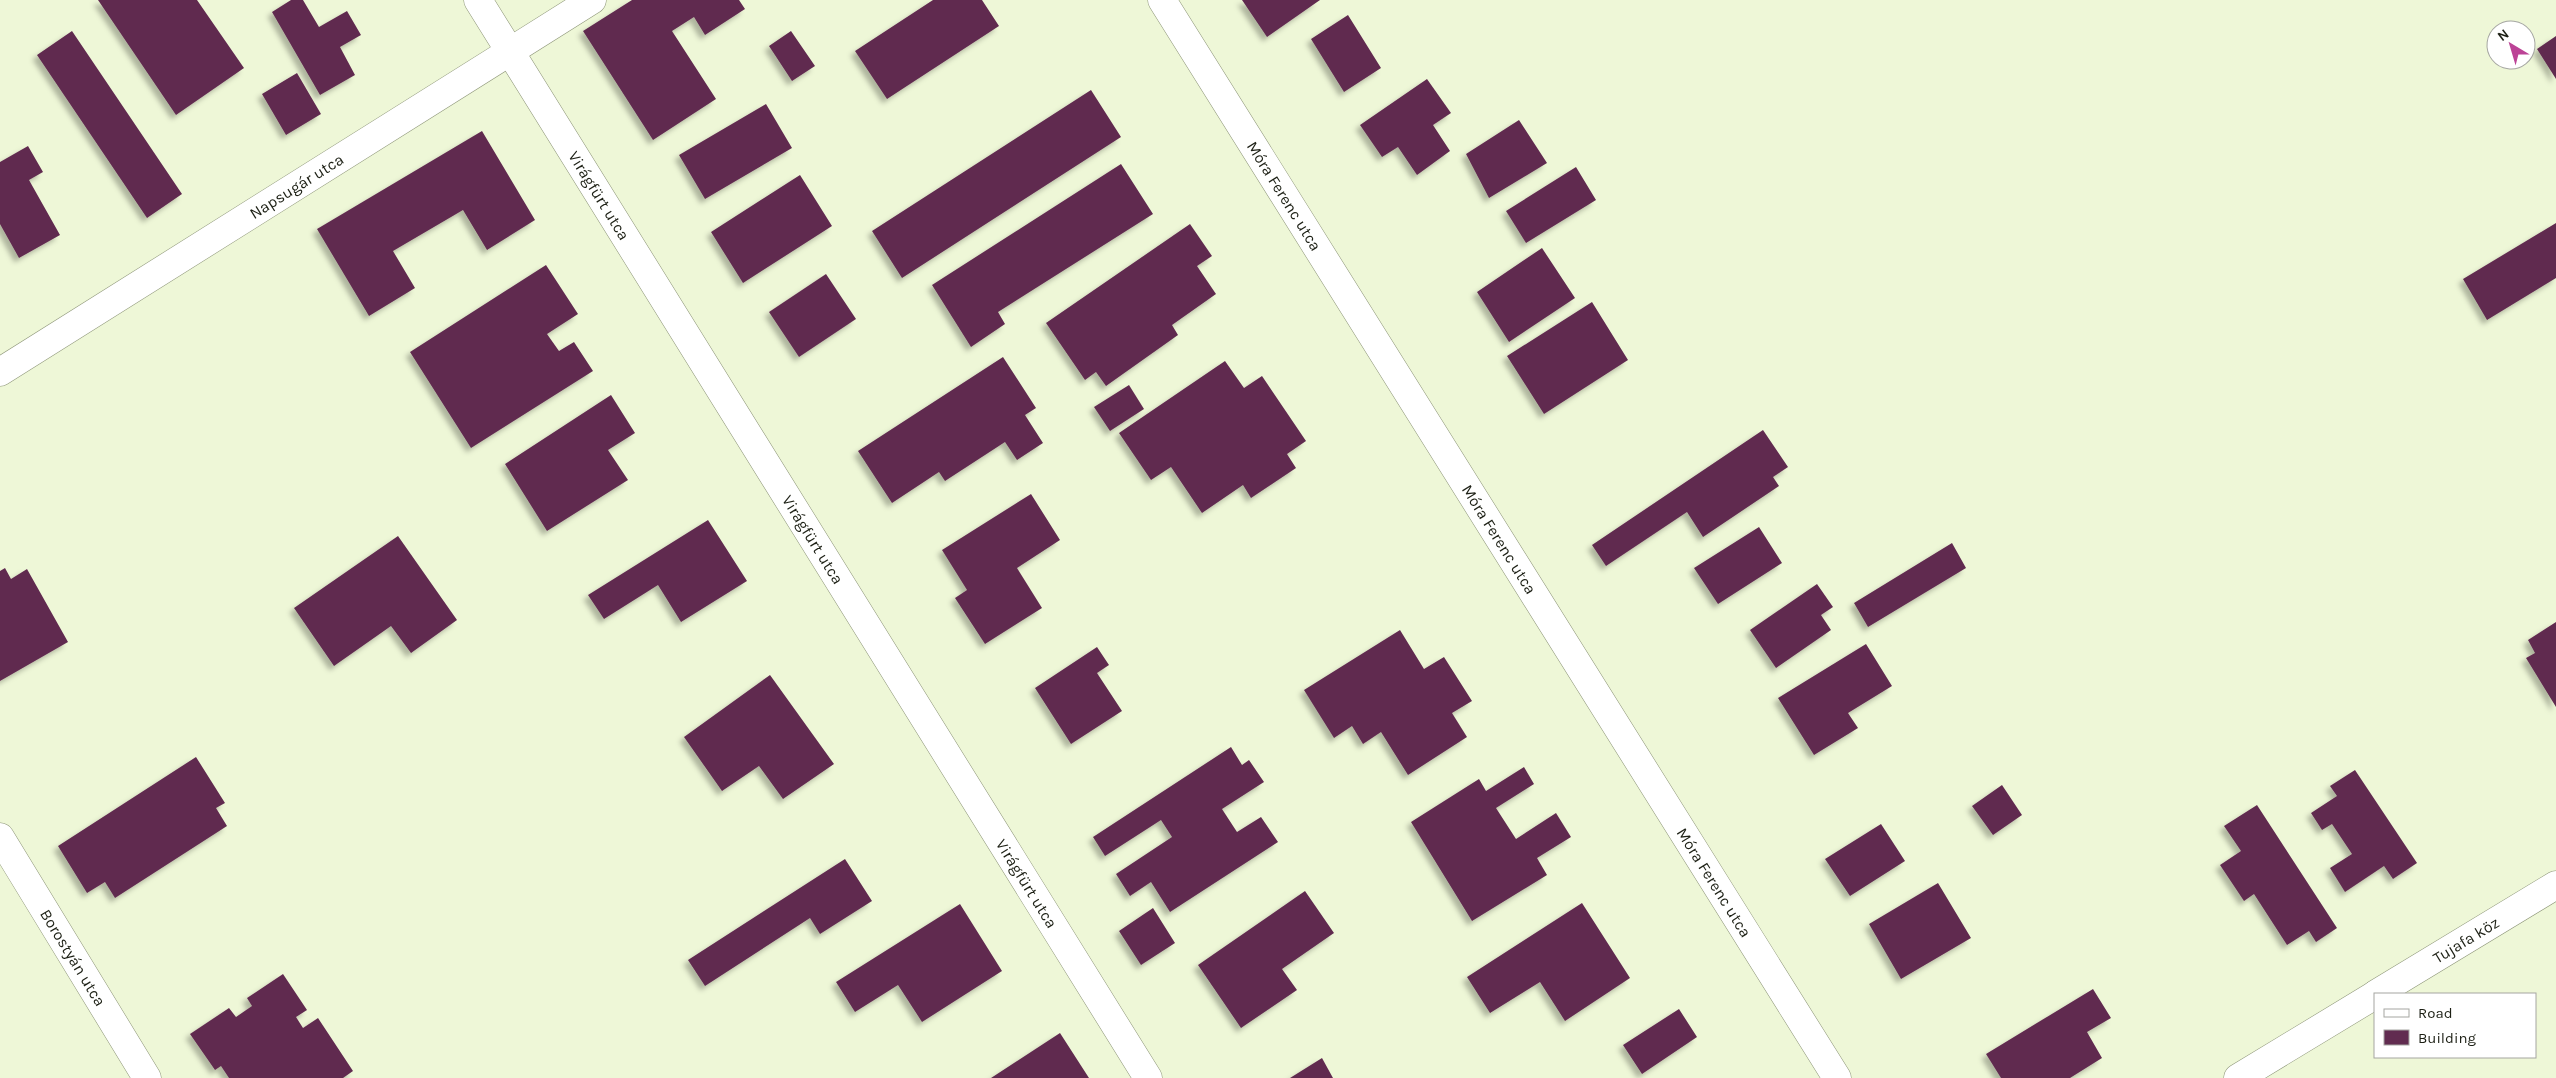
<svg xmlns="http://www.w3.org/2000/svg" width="2556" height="1078" font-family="Karla,sans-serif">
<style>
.building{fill:#612c50;filter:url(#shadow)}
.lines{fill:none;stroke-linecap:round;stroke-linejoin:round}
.street-casing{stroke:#8d9578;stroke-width:29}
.street{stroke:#fff;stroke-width:28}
.labels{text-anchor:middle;stroke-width:5;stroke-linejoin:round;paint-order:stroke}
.street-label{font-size:16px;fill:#1d2015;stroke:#fff}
</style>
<defs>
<filter id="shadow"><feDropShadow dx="-4.5" dy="4.5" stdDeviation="2.5" flood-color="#0004"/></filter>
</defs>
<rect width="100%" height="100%" fill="#eef7d7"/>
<path class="building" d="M98,0H197L244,68L176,115Z
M291,0H303L319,27L347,11L361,35L340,47L355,75L320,95L272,12Z
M632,0H739L745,9L705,35L694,17L672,31L716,99L653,140L583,31Z
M933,0H982L999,26L887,99L855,51Z
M1242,0H1320L1267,37Z
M1348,15L1381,68L1344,92L1311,39Z
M72,31L182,194L147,218L37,55Z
M791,31L815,66L792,81L769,46Z
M2556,36V79L2537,49Z
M297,73L321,114L286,135L262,94Z
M1427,79L1451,113L1433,125L1450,151L1417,175L1398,147L1382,157L1360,125Z
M1091,90L1121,137L902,278L872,231Z
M766,104L792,148L705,199L679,155Z
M1519,120L1547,163L1489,198L1466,154Z
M482,131L535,220L487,250L463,210L393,251L415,288L369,316L317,229Z
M28,146L43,172L29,180L60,235L19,258L0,224V162Z
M1121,164L1153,214L998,312L1005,324L971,347L932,285Z
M1576,167L1596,200L1526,243L1506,211Z
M800,175L832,226L743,283L711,232Z
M2556,223V278L2487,320L2463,279Z
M1190,224L1212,256L1197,266L1216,294L1172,325L1178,335L1106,386L1096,372L1085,380L1046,323Z
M1542,248L1575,298L1509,342L1477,292Z
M546,265L578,314L547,334L559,351L574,342L593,371L471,448L410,352Z
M826,274L856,319L799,357L769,312Z
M1592,302L1628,360L1544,414L1507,356Z
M1003,357L1036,408L1025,415L1043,443L1017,460L1005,442L945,481L939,472L892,503L858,451Z
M1225,361L1244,388L1262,376L1306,441L1287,454L1296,468L1251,498L1243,485L1202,513L1171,467L1151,480L1119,433Z
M1129,385L1144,409L1110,431L1094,407Z
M611,395L635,433L608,450L628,480L547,531L505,464Z
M1763,430L1788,467L1773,477L1779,486L1703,537L1687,512L1606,566L1592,545Z
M1031,494L1060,540L1017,568L1042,608L985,644L955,598L967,590L942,550Z
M708,520L747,581L681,622L658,585L604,619L588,595Z
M1759,527L1782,563L1718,604L1694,568Z
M398,536L457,620L411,653L391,626L334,666L294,608Z
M1952,543L1966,568L1868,627L1854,603Z
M5,568L11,579L27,569L68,642L0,681V571Z
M1817,584L1833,607L1821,615L1831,630L1776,668L1750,630Z
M2556,622V707L2526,658L2535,653L2528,640Z
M1400,630L1424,669L1444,657L1472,701L1452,713L1467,737L1408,775L1381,732L1363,744L1352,726L1334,738L1304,690Z
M1866,644L1892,686L1848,713L1858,728L1814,755L1778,698Z
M1097,647L1109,665L1097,673L1122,711L1071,744L1035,688Z
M770,675L834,764L783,799L759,766L722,791L684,737Z
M1231,747L1242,765L1249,760L1264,782L1222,809L1237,832L1261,817L1278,842L1170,912L1151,882L1130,896L1116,874L1172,837L1161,820L1105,856L1093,837Z
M196,757L225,803L216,808L227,826L115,898L105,882L87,893L58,846Z
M1524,767L1534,784L1496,808L1516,839L1556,813L1571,837L1537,858L1547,875L1472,921L1411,822L1479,779L1486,791Z
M2355,770L2417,863L2393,879L2384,866L2345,892L2330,868L2352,854L2332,824L2322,830L2311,813L2337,796L2330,786Z
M2002,785L2022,815L1993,835L1972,806Z
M2257,805L2337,928L2316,942L2309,931L2287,945L2254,894L2244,901L2220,865L2241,851L2224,826Z
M1881,824L1905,861L1850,896L1825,859Z
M845,859L872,901L820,934L810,918L705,986L688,960Z
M1938,883L1971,938L1901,979L1869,924Z
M1305,891L1334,933L1282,969L1297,990L1241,1028L1198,965Z
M1582,903L1630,978L1565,1021L1540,982L1490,1013L1467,977Z
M960,904L1002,971L922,1022L898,985L855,1012L836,982Z
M1153,908L1175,943L1141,965L1119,931Z
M283,974L307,1010L296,1017L303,1028L318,1018L353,1071L343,1078H229L221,1066L215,1070L190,1034L229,1008L236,1017L252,1006L247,998Z
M2093,989L2111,1018L2087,1032L2102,1058L2070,1078H2001L1986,1054Z
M1679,1009L1697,1037L1642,1074L1623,1045Z
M1060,1033L1089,1078H991Z
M1322,1058L1333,1078H1290Z"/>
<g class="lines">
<defs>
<g id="street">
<path id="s1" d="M478,0L1148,1078"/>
<path id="s2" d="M1162,0L1837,1078"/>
<path id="s3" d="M0,372L592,0"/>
<path id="s4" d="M0,837L147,1078"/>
<path id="s5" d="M2376,994L2556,885"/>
<path d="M2238,1078L2375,995"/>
</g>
</defs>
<use href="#street" class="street-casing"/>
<use href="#street" class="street"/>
</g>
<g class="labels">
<g class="street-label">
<text dy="6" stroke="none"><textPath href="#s3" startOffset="350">Napsugár utca</textPath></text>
<text dy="6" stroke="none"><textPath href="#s1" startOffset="230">Virágfürt utca</textPath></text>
<text dy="6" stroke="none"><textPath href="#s2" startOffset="231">Móra Ferenc utca</textPath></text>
<text dy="6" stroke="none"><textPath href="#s1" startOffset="635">Virágfürt utca</textPath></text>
<text dy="6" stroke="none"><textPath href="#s2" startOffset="636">Móra Ferenc utca</textPath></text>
<text dy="6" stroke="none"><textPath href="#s2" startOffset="1041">Móra Ferenc utca</textPath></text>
<text dy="6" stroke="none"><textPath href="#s1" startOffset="1040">Virágfürt utca</textPath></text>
<text dy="6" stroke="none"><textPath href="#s5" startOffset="105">Tujafa köz</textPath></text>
<text dy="6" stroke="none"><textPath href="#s4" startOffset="141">Borostyán utca</textPath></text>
</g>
</g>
<rect x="2374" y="993" width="162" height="65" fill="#ffffff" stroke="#a5a6a1"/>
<rect x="2384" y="1009" width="25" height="8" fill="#ffffff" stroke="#a5a6a1"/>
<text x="2418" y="1018" font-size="15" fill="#1d2015">Road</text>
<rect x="2384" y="1030" width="25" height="15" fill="#612c50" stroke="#a5a6a1"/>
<text x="2418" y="1043" font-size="15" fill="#1d2015">Building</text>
<g transform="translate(2511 45) rotate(322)"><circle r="24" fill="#ffffff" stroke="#a5a6a1"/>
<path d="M0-4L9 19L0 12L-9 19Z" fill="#bc4396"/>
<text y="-8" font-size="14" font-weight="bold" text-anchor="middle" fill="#1d2015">N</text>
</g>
</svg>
